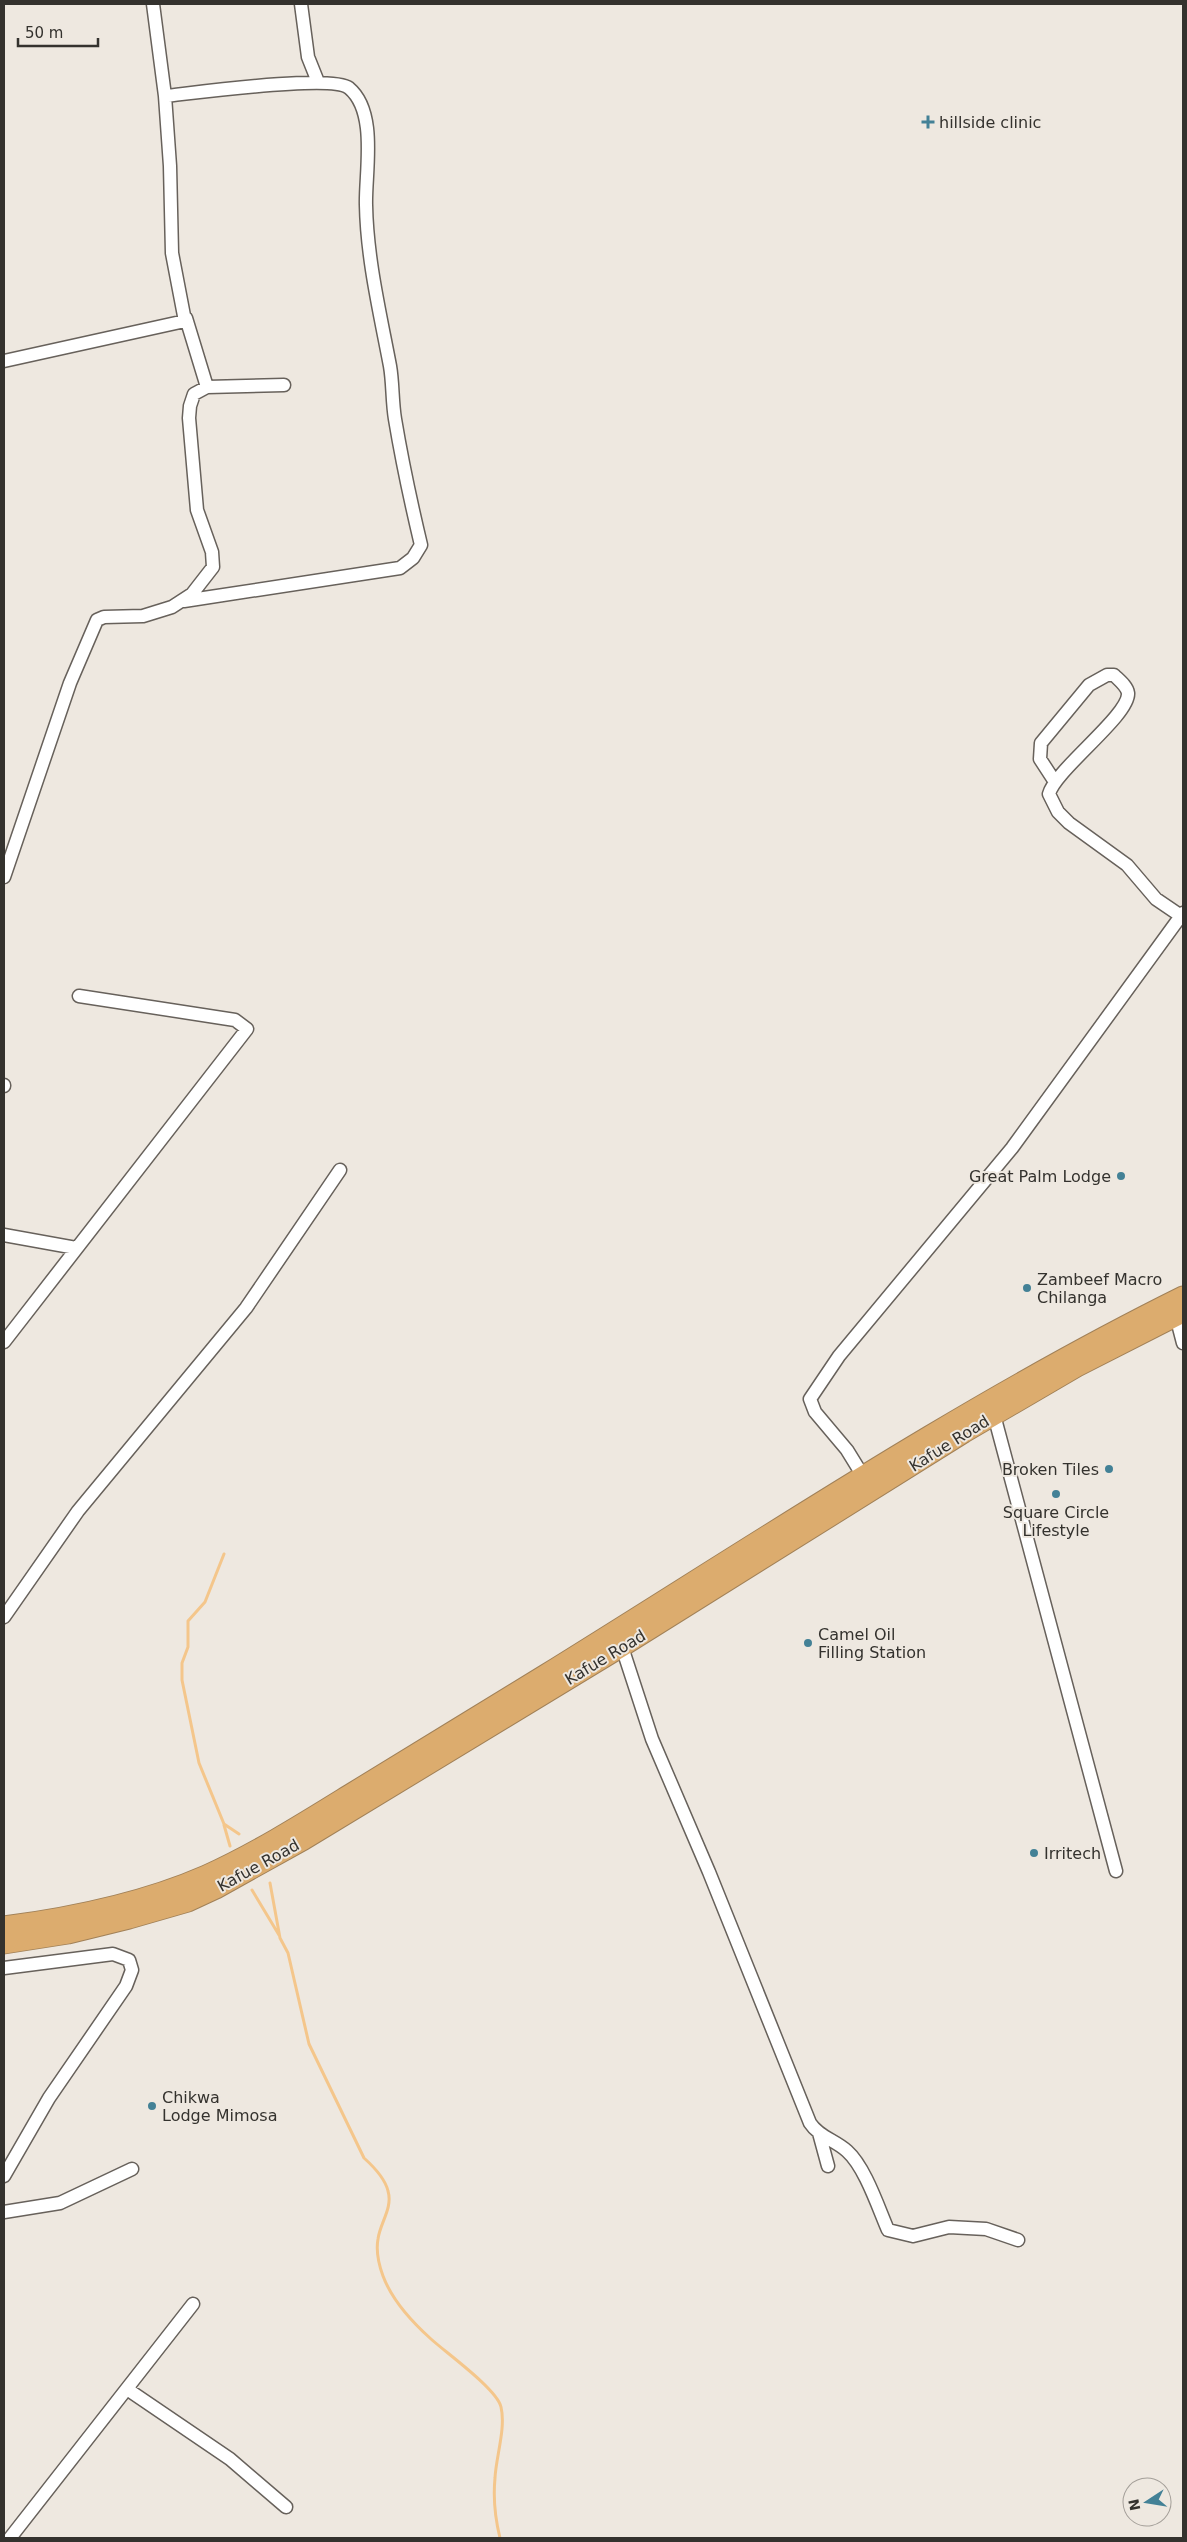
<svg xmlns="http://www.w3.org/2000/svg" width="1187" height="2542" font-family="'DejaVu Sans',sans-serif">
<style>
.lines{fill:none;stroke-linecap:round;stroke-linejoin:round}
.stream{stroke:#f4c68b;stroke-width:3}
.minor-casing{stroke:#67615b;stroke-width:15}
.highway-casing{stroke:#a18158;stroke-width:21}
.minor{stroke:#fff;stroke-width:12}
.highway{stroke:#dcac6e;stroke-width:19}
.poi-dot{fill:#438196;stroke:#eee8e0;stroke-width:2}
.labels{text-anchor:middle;stroke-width:4;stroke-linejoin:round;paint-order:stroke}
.poi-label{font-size:16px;fill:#34322e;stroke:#eee8e0;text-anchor:start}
.street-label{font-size:16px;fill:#34322e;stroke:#eee8e0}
</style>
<rect width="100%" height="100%" fill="#eee8e0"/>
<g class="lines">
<path class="stream" d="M224,1554L205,1602L188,1621V1647L182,1663V1680L199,1763L224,1824L239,1834
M224,1825L230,1846
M270,1883L280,1938L288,1953L309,2044L364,2158C374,2167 385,2178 388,2191C393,2208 380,2223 378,2239C376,2250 379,2265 383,2276C392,2300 412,2322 431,2339C445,2352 497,2389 501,2407C506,2428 496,2457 495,2478C493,2499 495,2518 500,2538
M252,1890L279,1935"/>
<defs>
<path id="minor" d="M301,4L308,57L318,82
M165,96C194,93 331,74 349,88C378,112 365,173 366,205C367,259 380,313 390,366C393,383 392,401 395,419C402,461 411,503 421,545L413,558L400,568L184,601
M186,318L207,387
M4,361L185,321L172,253L170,166L165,96L153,4
M1055,782L1040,759L1041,743L1089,685L1107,675H1114C1119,680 1127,686 1128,693C1130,715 1055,770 1049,794L1058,812L1069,823L1127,865L1156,899L1181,916
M4,877L70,683L97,620L104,617L143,616L172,607L192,594L213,567L212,552L197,510L189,418L190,406L194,394L207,387L284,385
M4,1086V1085
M4,1235L76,1248
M1176,1316L1183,1343
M4,1342L247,1029L235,1020L79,996
M994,1415L1116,1871
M863,1476L847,1450L815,1412L810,1399L839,1356L1012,1148L1183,913
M4,1617L78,1511L246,1308L340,1170
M622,1647L652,1739L709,1872L810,2123C819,2137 835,2140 847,2151C865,2167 878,2207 888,2230L913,2236L949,2227L986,2229L1018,2240
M4,1968L113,1954L129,1960L132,1970L126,1986L49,2098L4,2176
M819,2133L828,2166
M4,2212L60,2203L132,2169
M127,2389L230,2459L286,2507
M10,2538L193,2304"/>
<path id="highway" d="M4,1926C73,1917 142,1903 206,1875C257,1852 306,1821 353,1792C417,1753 480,1714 544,1675C754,1545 961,1406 1183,1296
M4,1944L68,1934L129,1919L188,1902L216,1889L304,1840L622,1647L964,1433L1077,1367L1183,1313"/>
</defs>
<use href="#minor" class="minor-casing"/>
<use href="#highway" class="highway-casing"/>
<use href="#minor" class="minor"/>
<use href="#highway" class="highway"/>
</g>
<g class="poi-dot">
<path d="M925.5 114.5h5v5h5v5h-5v5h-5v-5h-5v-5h5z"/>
<circle cx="1121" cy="1176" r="5"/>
<circle cx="1027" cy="1288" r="5"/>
<circle cx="1109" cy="1469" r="5"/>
<circle cx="1056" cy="1494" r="5"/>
<circle cx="808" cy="1643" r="5"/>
<circle cx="1034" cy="1853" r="5"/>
<circle cx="152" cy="2106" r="5"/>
</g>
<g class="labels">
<g class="poi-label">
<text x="939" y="128">hillside clinic</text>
<text x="1111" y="1182" text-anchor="end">Great Palm Lodge</text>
<text x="1037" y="1285">Zambeef Macro<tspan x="1037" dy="18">Chilanga</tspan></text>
<text x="1099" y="1475" text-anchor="end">Broken Tiles</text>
<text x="1056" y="1518" text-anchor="middle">Square Circle<tspan x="1056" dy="18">Lifestyle</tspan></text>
<text x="818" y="1640">Camel Oil<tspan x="818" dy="18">Filling Station</tspan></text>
<text x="1044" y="1859">Irritech</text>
<text x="162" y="2103">Chikwa<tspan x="162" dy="18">Lodge Mimosa</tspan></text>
</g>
<g class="street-label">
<text transform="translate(949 1443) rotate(-32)" y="6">Kafue Road</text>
<text transform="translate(605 1657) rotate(-31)" y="6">Kafue Road</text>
<text transform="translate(258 1865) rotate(-29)" y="6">Kafue Road</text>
</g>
</g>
<rect width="1187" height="2542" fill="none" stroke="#34322e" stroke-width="10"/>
<g transform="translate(1147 2502) rotate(258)"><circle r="24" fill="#eee8e0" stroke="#a49f99"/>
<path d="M0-4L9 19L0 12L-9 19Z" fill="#438196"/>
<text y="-8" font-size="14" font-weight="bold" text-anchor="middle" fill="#34322e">N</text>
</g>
<path d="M18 38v8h80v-8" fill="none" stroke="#34322e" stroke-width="2.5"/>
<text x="25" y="38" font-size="15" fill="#34322e" stroke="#eee8e0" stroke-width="4" paint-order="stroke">50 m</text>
</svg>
